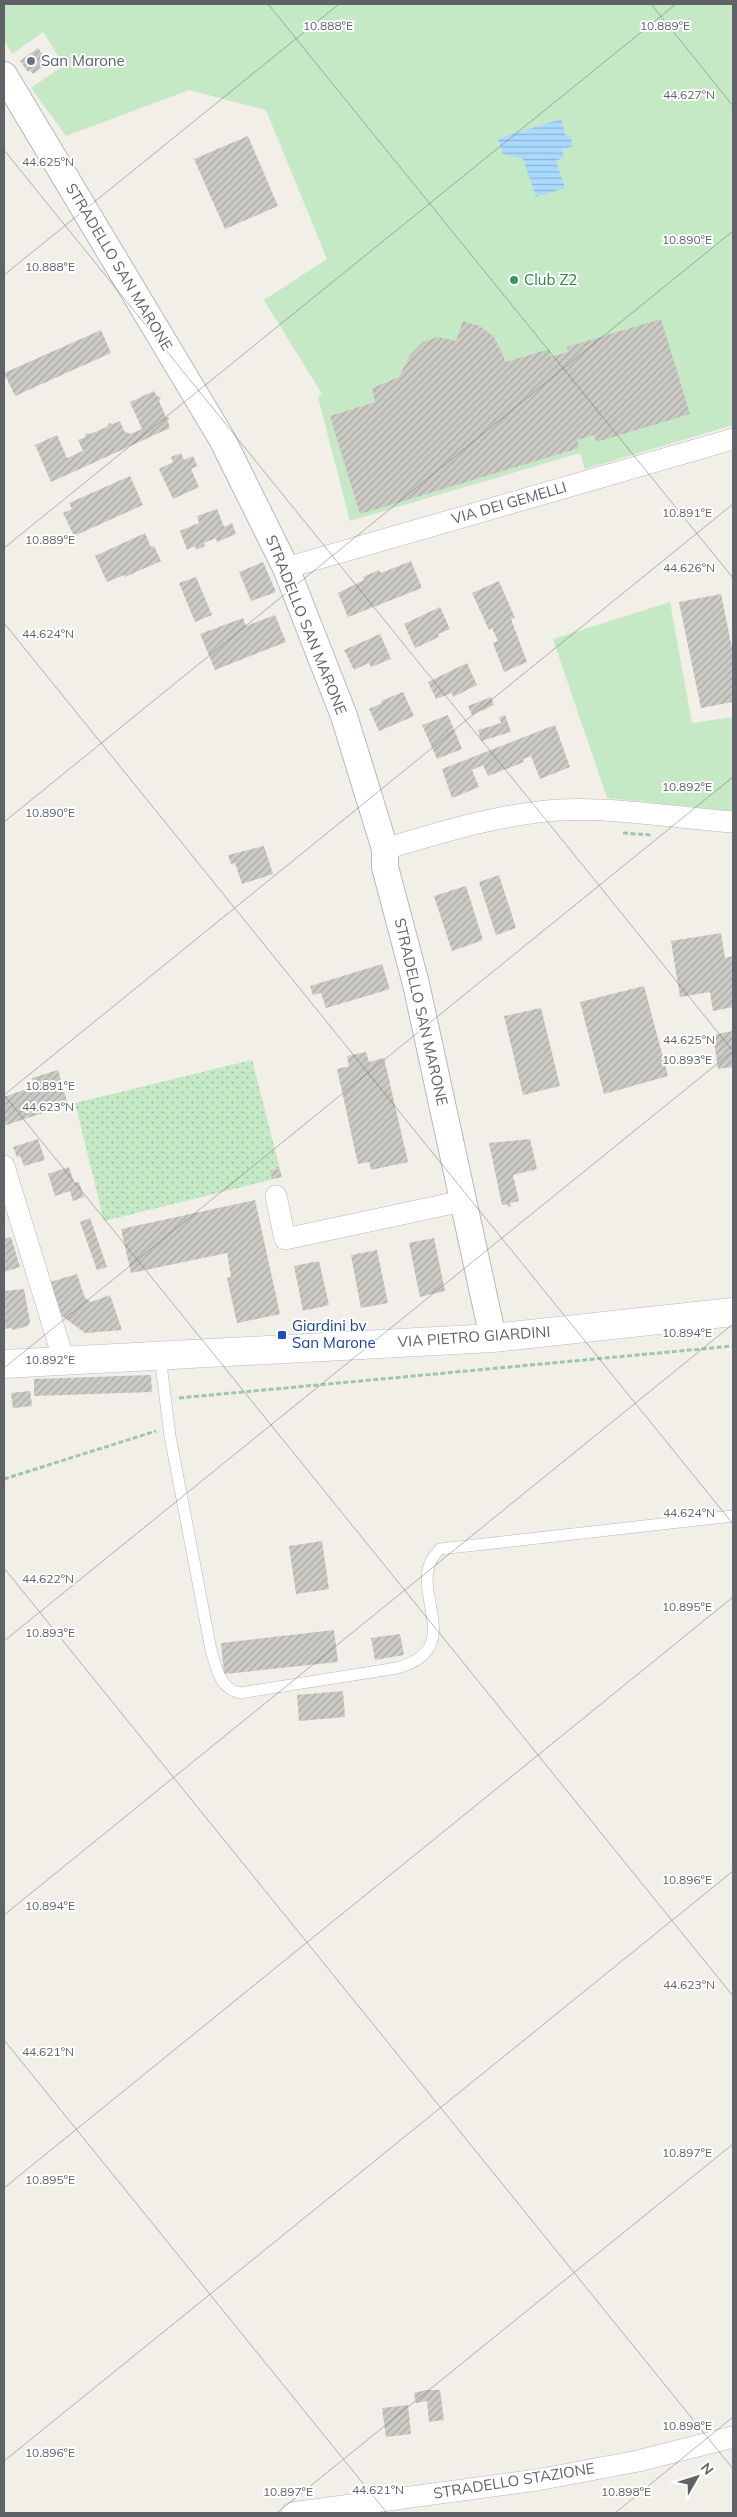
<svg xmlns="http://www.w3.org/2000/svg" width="737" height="2517" font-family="Mulish,sans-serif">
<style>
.grass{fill:#c5e8c5}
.park{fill:url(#park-dots)}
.water{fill:url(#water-rules)}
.building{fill:url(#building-hatch)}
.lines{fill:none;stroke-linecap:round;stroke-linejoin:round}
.service-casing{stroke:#b5b8bc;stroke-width:12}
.minor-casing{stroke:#b5b8bc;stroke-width:22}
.tertiary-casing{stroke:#b5b8bc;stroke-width:28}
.secondary-casing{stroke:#b6babf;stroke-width:29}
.path{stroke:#9cc7a9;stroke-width:3;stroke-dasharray:5 2.5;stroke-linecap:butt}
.service{stroke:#fff;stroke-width:11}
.minor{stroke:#fff;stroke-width:21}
.tertiary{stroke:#fff;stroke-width:26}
.secondary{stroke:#fff;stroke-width:28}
.ticks{fill:none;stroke:#5f6368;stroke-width:1;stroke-opacity:0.45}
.worship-dot{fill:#6b7280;stroke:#fff;stroke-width:2}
.leisure-dot{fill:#2e9e5b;stroke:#fff;stroke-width:2}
.transit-dot{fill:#1a4fb4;stroke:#fff;stroke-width:2}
.labels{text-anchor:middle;stroke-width:4;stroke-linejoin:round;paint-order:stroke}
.worship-label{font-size:15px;fill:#5b616d;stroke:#fff;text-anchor:start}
.street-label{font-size:15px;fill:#5f6368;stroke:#fff}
.leisure-label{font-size:15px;fill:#27864d;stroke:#fff;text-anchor:start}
.transit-label{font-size:15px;fill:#164399;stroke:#fff;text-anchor:start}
.ticks-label{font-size:12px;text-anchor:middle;fill:#5f6368;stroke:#fff;stroke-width:4;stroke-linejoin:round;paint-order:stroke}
</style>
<defs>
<pattern id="park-dots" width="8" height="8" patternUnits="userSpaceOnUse" patternTransform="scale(1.25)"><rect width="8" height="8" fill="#c5e8c5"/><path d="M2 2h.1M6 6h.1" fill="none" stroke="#a3c0a4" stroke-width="1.8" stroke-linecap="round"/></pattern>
<pattern id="water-rules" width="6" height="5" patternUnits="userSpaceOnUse" patternTransform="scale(1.25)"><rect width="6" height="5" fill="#aadaff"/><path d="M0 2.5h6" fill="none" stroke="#8eb4d2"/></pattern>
<pattern id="building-hatch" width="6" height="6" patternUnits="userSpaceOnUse" patternTransform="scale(1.25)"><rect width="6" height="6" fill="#cccac5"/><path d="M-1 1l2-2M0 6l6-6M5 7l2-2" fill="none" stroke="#a9a8a4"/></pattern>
</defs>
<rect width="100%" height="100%" fill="#f1efe8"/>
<path class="grass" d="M4,4H733V425L585,469L580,453L350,521L318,397L322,394L264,300L327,259L266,110L189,90L66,136L31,88L64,65L43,32L12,54L4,40Z
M670,602L692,723L733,717V811L607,798L553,639Z"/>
<path class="park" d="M252,1060L282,1177L104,1221L75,1103Z"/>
<path class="water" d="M561,119L566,137L570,136L573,146L562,150L564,157L556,161L565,188L536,197L523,159L503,154L498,139Z"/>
<path class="building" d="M38,48L45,58L42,61L45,65L33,74L30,70L28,72L20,61Z
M248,136L278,206L225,229L194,159Z
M661,319L690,414L596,442L594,435L577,440L579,448L360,514L330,416L375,402L372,388L399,377L410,355L423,342L438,337L456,341L463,321L480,326L494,337L506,362L549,349L551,357L568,352L567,347Z
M101,330L111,353L15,396L4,373Z
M154,391L157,396L161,398L159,401L166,417L169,418L168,422L170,428L51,482L35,445L57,435L67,458L83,451L78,440L85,437L86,433L90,434L107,427L109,423L113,424L120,421L124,431L130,434L142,429L130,402Z
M181,453L184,460L193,456L197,466L191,469L199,487L173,499L159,469L173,462L171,457Z
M130,476L143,505L74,536L63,513L72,509L69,503Z
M217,509L224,527L232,523L236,534L217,542L216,538L204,543L205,546L196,550L195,546L187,550L180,531L199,523L197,516Z
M145,533L151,547L154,546L161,561L125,577L124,575L107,582L95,556Z
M411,561L422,588L348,617L338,593L364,580L363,577L379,570L381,573Z
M263,562L276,592L251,601L239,572Z
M196,577L212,615L195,622L179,583Z
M499,581L515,618L511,619L527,662L504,672L493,643L498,641L492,628L489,630L472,593Z
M721,594L733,653V702L701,708L679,602Z
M440,607L450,629L438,634L439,637L415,648L404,624Z
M275,615L286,642L215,670L200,634L243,618L246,626Z
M380,634L391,659L371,667L369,663L354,670L344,650Z
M467,663L477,685L453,697L452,693L436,699L428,682Z
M403,692L414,716L379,731L369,709L382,703L381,701Z
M491,697L494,705L472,715L468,706Z
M448,715L462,749L437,759L422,725Z
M505,715L511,732L481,741L478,730L501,723L499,717Z
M555,725L570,767L540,779L531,756L523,759L524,762L488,776L483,765L472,770L479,787L452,798L442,769Z
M264,846L273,874L242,884L235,863L231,864L228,855Z
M499,875L516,928L496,935L479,882Z
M466,886L483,940L452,951L434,896Z
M721,933L725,958L733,956V1007L713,1011L710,992L680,997L671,941Z
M382,964L390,989L326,1008L321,993L313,995L310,986Z
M644,986L668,1076L604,1094L580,1002Z
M541,1008L560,1086L523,1095L504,1016Z
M733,1031V1067L718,1069L713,1035Z
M366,1052L369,1062L384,1058L408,1162L371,1170L369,1162L358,1164L337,1069L349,1066L347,1056Z
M58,1070L68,1105L6,1125L4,1118V1097L35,1086L32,1078Z
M38,1139L45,1160L24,1166L20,1156L17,1157L13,1147Z
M530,1139L537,1169L513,1175L519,1201L510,1203L511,1206L508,1207L507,1204L502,1205L489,1143Z
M69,1167L74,1183L79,1182L84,1197L73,1201L70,1191L55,1196L48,1174Z
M279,1169L282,1177L272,1179L270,1170Z
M255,1200L280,1314L237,1323L227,1278L231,1277L227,1253L131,1273L121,1229Z
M90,1218L107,1267L97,1270L80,1222Z
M11,1237L20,1267L4,1272V1239Z
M434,1238L445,1291L420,1297L409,1243Z
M377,1250L388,1303L361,1308L351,1255Z
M319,1261L329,1305L303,1311L294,1266Z
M77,1274L85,1298L91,1302L110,1295L122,1330L85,1333L62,1316L50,1282Z
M24,1289L30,1321L28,1326L12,1330V1328L4,1329V1291Z
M151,1375L152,1392L34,1396V1379Z
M30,1391L32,1406L13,1408L11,1393Z
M322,1541L329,1589L296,1594L289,1546Z
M334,1630L338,1662L224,1674L221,1643Z
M400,1634L404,1655L375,1660L371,1638Z
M343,1691L345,1717L299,1721L297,1695Z
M426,2390H440L444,2420L429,2422L427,2401L416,2403L414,2393Z
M408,2405L411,2434L386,2437L382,2408Z"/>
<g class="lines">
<defs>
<path id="service" d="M160,1356L170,1436L211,1650C217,1669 219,1688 240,1693L397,1668C473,1647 400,1585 440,1549L733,1516"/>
<path id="minor" d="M286,568L733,439
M385,849C441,832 500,814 559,810C614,807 678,818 733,822
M4,1166L64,1361
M276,1196L285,1239L463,1201
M292,2513L537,2480L638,2461L733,2437"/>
<path id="tertiary" d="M4,75L222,439L286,568L344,716L385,849V867L416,984L493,1338"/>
<path id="secondary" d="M4,1364L493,1338L733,1312"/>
</defs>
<use href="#service" class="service-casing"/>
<use href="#minor" class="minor-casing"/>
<use href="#tertiary" class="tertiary-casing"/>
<use href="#secondary" class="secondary-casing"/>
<path class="path" d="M623,833L651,835
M179,1398L733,1346
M4,1479L156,1431"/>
<use href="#service" class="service"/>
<use href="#minor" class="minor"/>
<use href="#tertiary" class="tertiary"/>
<use href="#secondary" class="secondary"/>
</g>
<path class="ticks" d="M268,4L733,578M651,4L733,106M4,150L733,1051M4,275L339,4M4,548L676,4M4,623L733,1524M4,822L733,231M4,1095L733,504M4,1095L733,1996M4,1368L733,777M4,1568L733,2469M4,1641L733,1051M4,1915L733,1324M4,2040L387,2513M4,2188L733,1597M4,2461L733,1871M277,2513L733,2144M615,2513L733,2417"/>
<circle class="worship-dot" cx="31" cy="61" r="5"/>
<circle class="leisure-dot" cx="514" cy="280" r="5"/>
<rect class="transit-dot" x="277" y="1330" width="10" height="10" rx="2.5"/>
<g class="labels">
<g class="worship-label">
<text x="41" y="66">San Marone</text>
</g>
<g class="street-label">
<text transform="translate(119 267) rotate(59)" y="5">STRADELLO SAN MARONE</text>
<text transform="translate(509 503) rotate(-16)" y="5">VIA DEI GEMELLI</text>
<text transform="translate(306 625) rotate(68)" y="5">STRADELLO SAN MARONE</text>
<text transform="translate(421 1012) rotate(77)" y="5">STRADELLO SAN MARONE</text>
<text transform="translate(474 1337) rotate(-4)" y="5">VIA PIETRO GIARDINI</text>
<text transform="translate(514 2481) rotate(-9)" y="5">STRADELLO STAZIONE</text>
</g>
<g class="leisure-label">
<text x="524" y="285">Club Z2</text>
</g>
<g class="transit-label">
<text x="292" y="1331">Giardini bv<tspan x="292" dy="17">San Marone</tspan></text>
</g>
</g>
<g class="ticks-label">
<text x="328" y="30">10.888°E</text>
<text x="665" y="30">10.889°E</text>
<text x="689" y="99">44.627°N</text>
<text x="48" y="166">44.625°N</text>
<text x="687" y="244">10.890°E</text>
<text x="50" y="271">10.888°E</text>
<text x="687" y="517">10.891°E</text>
<text x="50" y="544">10.889°E</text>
<text x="689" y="572">44.626°N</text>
<text x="48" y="638">44.624°N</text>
<text x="687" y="791">10.892°E</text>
<text x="50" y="817">10.890°E</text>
<text x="689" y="1044">44.625°N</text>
<text x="687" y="1064">10.893°E</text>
<text x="50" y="1090">10.891°E</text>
<text x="48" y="1111">44.623°N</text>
<text x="687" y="1337">10.894°E</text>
<text x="50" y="1364">10.892°E</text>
<text x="689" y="1517">44.624°N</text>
<text x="48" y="1583">44.622°N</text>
<text x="687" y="1611">10.895°E</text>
<text x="50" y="1637">10.893°E</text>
<text x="687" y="1884">10.896°E</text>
<text x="50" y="1910">10.894°E</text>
<text x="689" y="1989">44.623°N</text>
<text x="48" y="2056">44.621°N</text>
<text x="687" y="2157">10.897°E</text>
<text x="50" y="2184">10.895°E</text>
<text x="687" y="2430">10.898°E</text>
<text x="50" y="2457">10.896°E</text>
<text x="378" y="2494">44.621°N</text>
<text x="288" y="2496">10.897°E</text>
<text x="626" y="2496">10.898°E</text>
</g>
<rect width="737" height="2517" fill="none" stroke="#5f6368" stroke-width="10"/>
<g transform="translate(697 2477) rotate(51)" stroke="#ffffff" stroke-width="4" paint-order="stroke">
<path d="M0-4L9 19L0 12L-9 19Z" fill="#5f6368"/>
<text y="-8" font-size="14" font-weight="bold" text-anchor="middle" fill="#5f6368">N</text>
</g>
</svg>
